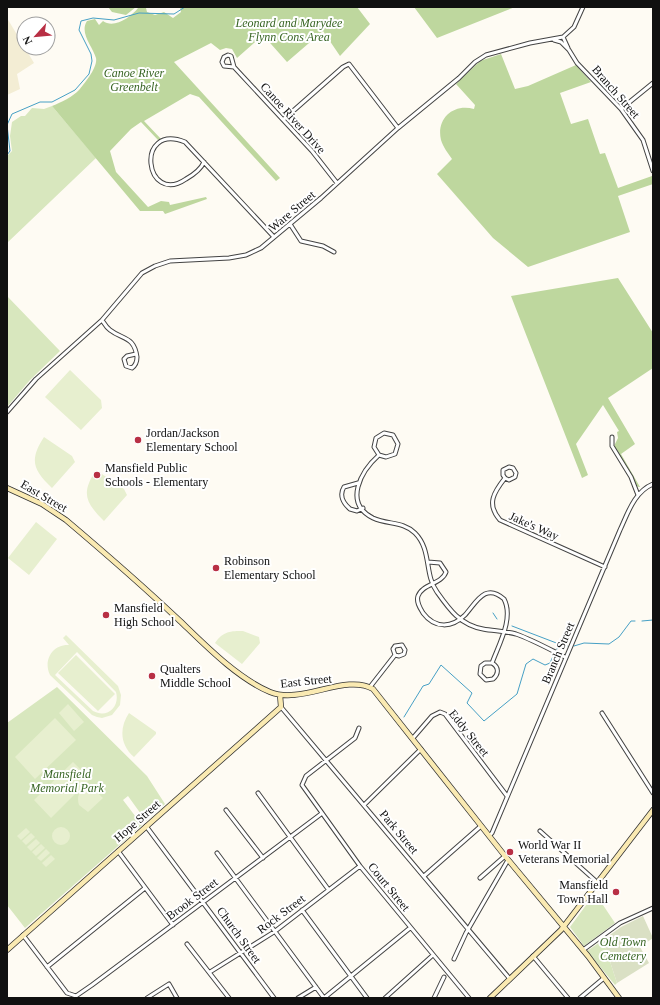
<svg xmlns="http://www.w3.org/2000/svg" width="660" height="1005" font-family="Georgia,serif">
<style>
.farmland{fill:#f3edd4}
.green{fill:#d8e7be}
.forest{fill:#bed79e}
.cemetery{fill:#dae0c4}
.pitch{fill:#e7efcf;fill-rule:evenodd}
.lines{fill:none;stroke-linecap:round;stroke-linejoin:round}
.stream{stroke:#46a0c5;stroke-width:1}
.minor-casing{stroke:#434343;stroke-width:5}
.secondary-casing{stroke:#323232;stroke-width:6}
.minor{stroke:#fff;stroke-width:3}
.secondary{stroke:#faeab2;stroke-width:4.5}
.poi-dot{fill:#b82f44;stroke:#fff;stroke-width:1.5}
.labels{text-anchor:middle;stroke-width:4;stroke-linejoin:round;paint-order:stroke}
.park-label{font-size:12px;font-style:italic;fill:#376423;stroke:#fff}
.street-label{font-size:12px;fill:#101010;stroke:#fff}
.poi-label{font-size:12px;fill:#101010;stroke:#fff;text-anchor:start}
</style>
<rect width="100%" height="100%" fill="#fefbf3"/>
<path class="farmland" d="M7,18L34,63L17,74L20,89L7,95Z"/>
<path class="green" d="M52,106L96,158L7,243V156L12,151L10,136L12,122L21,116H25L32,108L44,109Z
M7,296L60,351L30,380L7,407Z
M57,687L147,776L165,804L146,821L128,796L123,800L142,825L25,928L7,905V723Z
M595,893L615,923L584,946L570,927Z
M603,940L617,983L615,985L587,951Z"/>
<path class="forest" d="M108,7H136L126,15L112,12Z
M141,7L146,8L147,12L155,15L164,12L173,18L181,12L180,7H357L370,24L340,56L323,31L287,62L263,35L237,58L232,49L226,48L220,50L211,43L174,62L280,178L276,181L199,97L190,94L144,121L161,139L158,140L141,122L131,129L110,151L116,172L148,207L161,201L169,202L170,205L206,197L207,199L165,214L163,211H140L52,106C60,103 74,96 79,90C84,84 98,67 96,58C93,47 79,33 87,21L95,19L99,25L103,21C114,29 131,17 138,8Z
M414,7H515L437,38Z
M501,54L515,89L528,86L576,65L591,82L560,93L571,124L588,119L600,154L605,153L618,188L652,176L653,184L618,196L630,232L528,267L493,238L437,174L452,159C448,153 443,147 441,140C436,119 453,103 474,109L475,105L456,84L480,61Z
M618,278L653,333V368L608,398L635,444L621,454L640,487H639L636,486L634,479L614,446L618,438L617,432L619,431L603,405L576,444L588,475L582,478L511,296Z"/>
<path class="cemetery" d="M643,916L653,938L640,947L649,963L617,983L603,940L621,927Z"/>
<path class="pitch" d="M70,370L101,400L102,408L81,430L45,397Z
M44,437L72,456L75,462L52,488C33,470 29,460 44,437Z
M96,470L124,489L127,495L104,521C85,502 81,493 96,470Z
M36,522L57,539L29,575L8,558Z
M243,631L259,637L260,643L242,664L215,643C223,631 231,631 243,631Z
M66,635L118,686L121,695L120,705L112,715L102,718L97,717L92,715L50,675C43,661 52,644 69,645L63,638ZM77,652L116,692C120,706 108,719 93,711L55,675Z
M76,655L115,694L98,711L58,673Z
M68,704L84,722L74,731L59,713Z
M129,713L156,732V734L134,757C120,745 119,728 129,713Z
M55,718L76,740L35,779L15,757Z
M73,762L90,779L51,818L34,800Z
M89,785L103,798L88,812L79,805C76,796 80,789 89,785Z
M52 836a9 9 0 1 1 18 0a9 9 0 1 1-18 0Z
M26,828L30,832L21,840L17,836Z
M31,833L35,837L26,845L22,841Z
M36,839L40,843L31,851L27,847Z
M41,844L45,848L36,856L32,852Z
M46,849L50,853L41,861L37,858Z
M51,855L55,859L46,867L42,863Z"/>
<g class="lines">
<path class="stream" d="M7,155L10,151L7,125L12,114L40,102H52L75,90L89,74L92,61L91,54L79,30L81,21L93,18L114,20L139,13L174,14L185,7
M493,613L497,619
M642,621L653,620
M512,626L559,644
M574,646L584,643L609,644L619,637L631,621H635
M557,649L559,644L567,646
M404,717L423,686L429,684L441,665L472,693L467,703L484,721L517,694L526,664L533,659L545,665L550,663L554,654"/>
<defs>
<path id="minor" d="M563,37L568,48
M554,40L561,42L569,50L577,63L621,109L643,140L653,171
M234,67L231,56L228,55L224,57L222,62L224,66L234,67L312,151L337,183
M621,109L653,83
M284,119L343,67L349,64L398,128
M204,162C201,169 193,175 186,179C145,207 134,122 185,142L274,237
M290,224L301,241L323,246L334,252
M102,320C104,323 106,327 110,330C123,340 134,336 137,357C137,362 136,365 132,368L126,366L124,359L127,356L136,354
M7,412L36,379L102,320L142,273L155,266L170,261L229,258L246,255L261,248L321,198L398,128L459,78L475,62L486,55L530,43L563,37L574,27L583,7
M612,437V446L631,477L638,495
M379,455L374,447L376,438L384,433L393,435L398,444L395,454L386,457L379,455C361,471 343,503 373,518C388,525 403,521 415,533C432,550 424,574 437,592C449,609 460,625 483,629C493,631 505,631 516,634C533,640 549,649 565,657
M505,478L503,475V470L509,467L513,468L516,473L515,477L509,480L505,478C494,492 486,504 500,520L605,567
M358,483L344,487C339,495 343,503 350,509L357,511L363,508
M428,562L440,563L446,572C442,584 422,584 418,596C416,602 420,608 423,613C435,629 452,628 465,615C476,603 485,582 504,599C514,618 499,644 492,663C499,667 499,674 493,679L486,680L480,674L481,666L485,663H492
M370,687L395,655L399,656L404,654L405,650L402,645L395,646L393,649L395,655
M281,707L510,979
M602,713L653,793
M359,728L355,738L306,776L302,785L360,866L469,998
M413,738L432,716L440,712L445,714L507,796
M258,793L328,889
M364,805L421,749
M226,810L263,858
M146,826L274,998
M540,831L598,883
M489,836L492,833L620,530C628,513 634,492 653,484
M118,851L173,925
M217,853L324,998
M424,876L481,826
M480,878L505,856
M302,910L367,998
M23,935L67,993L76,996L92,985L321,814
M187,944L229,998
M583,950L620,923L653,908
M533,956L568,998
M454,959L466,933L508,860
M47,967L145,888
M210,972L274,932L360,866
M147,998L169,984L177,998
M298,998L316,987
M324,998L410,928
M385,998L433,955
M434,998L444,977
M580,998L604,978"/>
<path id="secondary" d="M7,488L42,504L66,520C105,553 143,586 180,621C205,645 237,678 270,692C301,705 346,673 373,689L505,856L588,956L619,998
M7,950L281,707L280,695
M490,998L561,930L653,810"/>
</defs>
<use href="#minor" class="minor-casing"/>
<use href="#secondary" class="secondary-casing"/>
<use href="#minor" class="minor"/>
<use href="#secondary" class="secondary"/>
</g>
<g class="poi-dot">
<circle cx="138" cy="440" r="4"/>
<circle cx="97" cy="475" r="4"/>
<circle cx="216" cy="568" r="4"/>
<circle cx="106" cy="615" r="4"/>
<circle cx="152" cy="676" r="4"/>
<circle cx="510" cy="852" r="4"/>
<circle cx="616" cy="892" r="4"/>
</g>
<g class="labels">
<g class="park-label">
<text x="289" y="27">Leonard and Marydee<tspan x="289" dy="14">Flynn Cons Area</tspan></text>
<text x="134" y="77">Canoe River<tspan x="134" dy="14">Greenbelt</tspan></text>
<text x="67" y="778">Mansfield<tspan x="67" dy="14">Memorial Park</tspan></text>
<text x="623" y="946">Old Town<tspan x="623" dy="14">Cemetery</tspan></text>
</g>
<g class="street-label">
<text transform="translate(616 92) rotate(49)" y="4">Branch Street</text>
<text transform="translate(293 118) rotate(48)" y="4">Canoe River Drive</text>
<text transform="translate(292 211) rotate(-40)" y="4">Ware Street</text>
<text transform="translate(44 496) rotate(30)" y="4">East Street</text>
<text transform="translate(534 526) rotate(24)" y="4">Jake's Way</text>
<text transform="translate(558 653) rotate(-67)" y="4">Branch Street</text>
<text transform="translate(306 681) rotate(-6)" y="4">East Street</text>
<text transform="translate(469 733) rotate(51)" y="4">Eddy Street</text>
<text transform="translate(137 821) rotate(-41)" y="4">Hope Street</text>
<text transform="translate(399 832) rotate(50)" y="4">Park Street</text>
<text transform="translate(389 887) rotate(51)" y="4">Court Street</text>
<text transform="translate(192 899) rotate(-37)" y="4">Brook Street</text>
<text transform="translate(281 914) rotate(-37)" y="4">Rock Street</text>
<text transform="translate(239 935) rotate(54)" y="4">Church Street</text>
</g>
<g class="poi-label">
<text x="146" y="437">Jordan/Jackson<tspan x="146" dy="14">Elementary School</tspan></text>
<text x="105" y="472">Mansfield Public<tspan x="105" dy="14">Schools - Elementary</tspan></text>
<text x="224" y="565">Robinson<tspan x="224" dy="14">Elementary School</tspan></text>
<text x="114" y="612">Mansfield<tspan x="114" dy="14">High School</tspan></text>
<text x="160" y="673">Qualters<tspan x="160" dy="14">Middle School</tspan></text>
<text x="518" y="849">World War II<tspan x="518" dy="14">Veterans Memorial</tspan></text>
<text x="608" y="889" text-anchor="end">Mansfield<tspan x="608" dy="14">Town Hall</tspan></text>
</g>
</g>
<rect width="660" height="1005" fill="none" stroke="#101010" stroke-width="16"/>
<g transform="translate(36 36) rotate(243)"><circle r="19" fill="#ffffff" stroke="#9f9f9f"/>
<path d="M0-3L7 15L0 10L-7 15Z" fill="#b82f44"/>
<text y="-6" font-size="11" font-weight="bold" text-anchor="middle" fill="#101010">N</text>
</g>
</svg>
